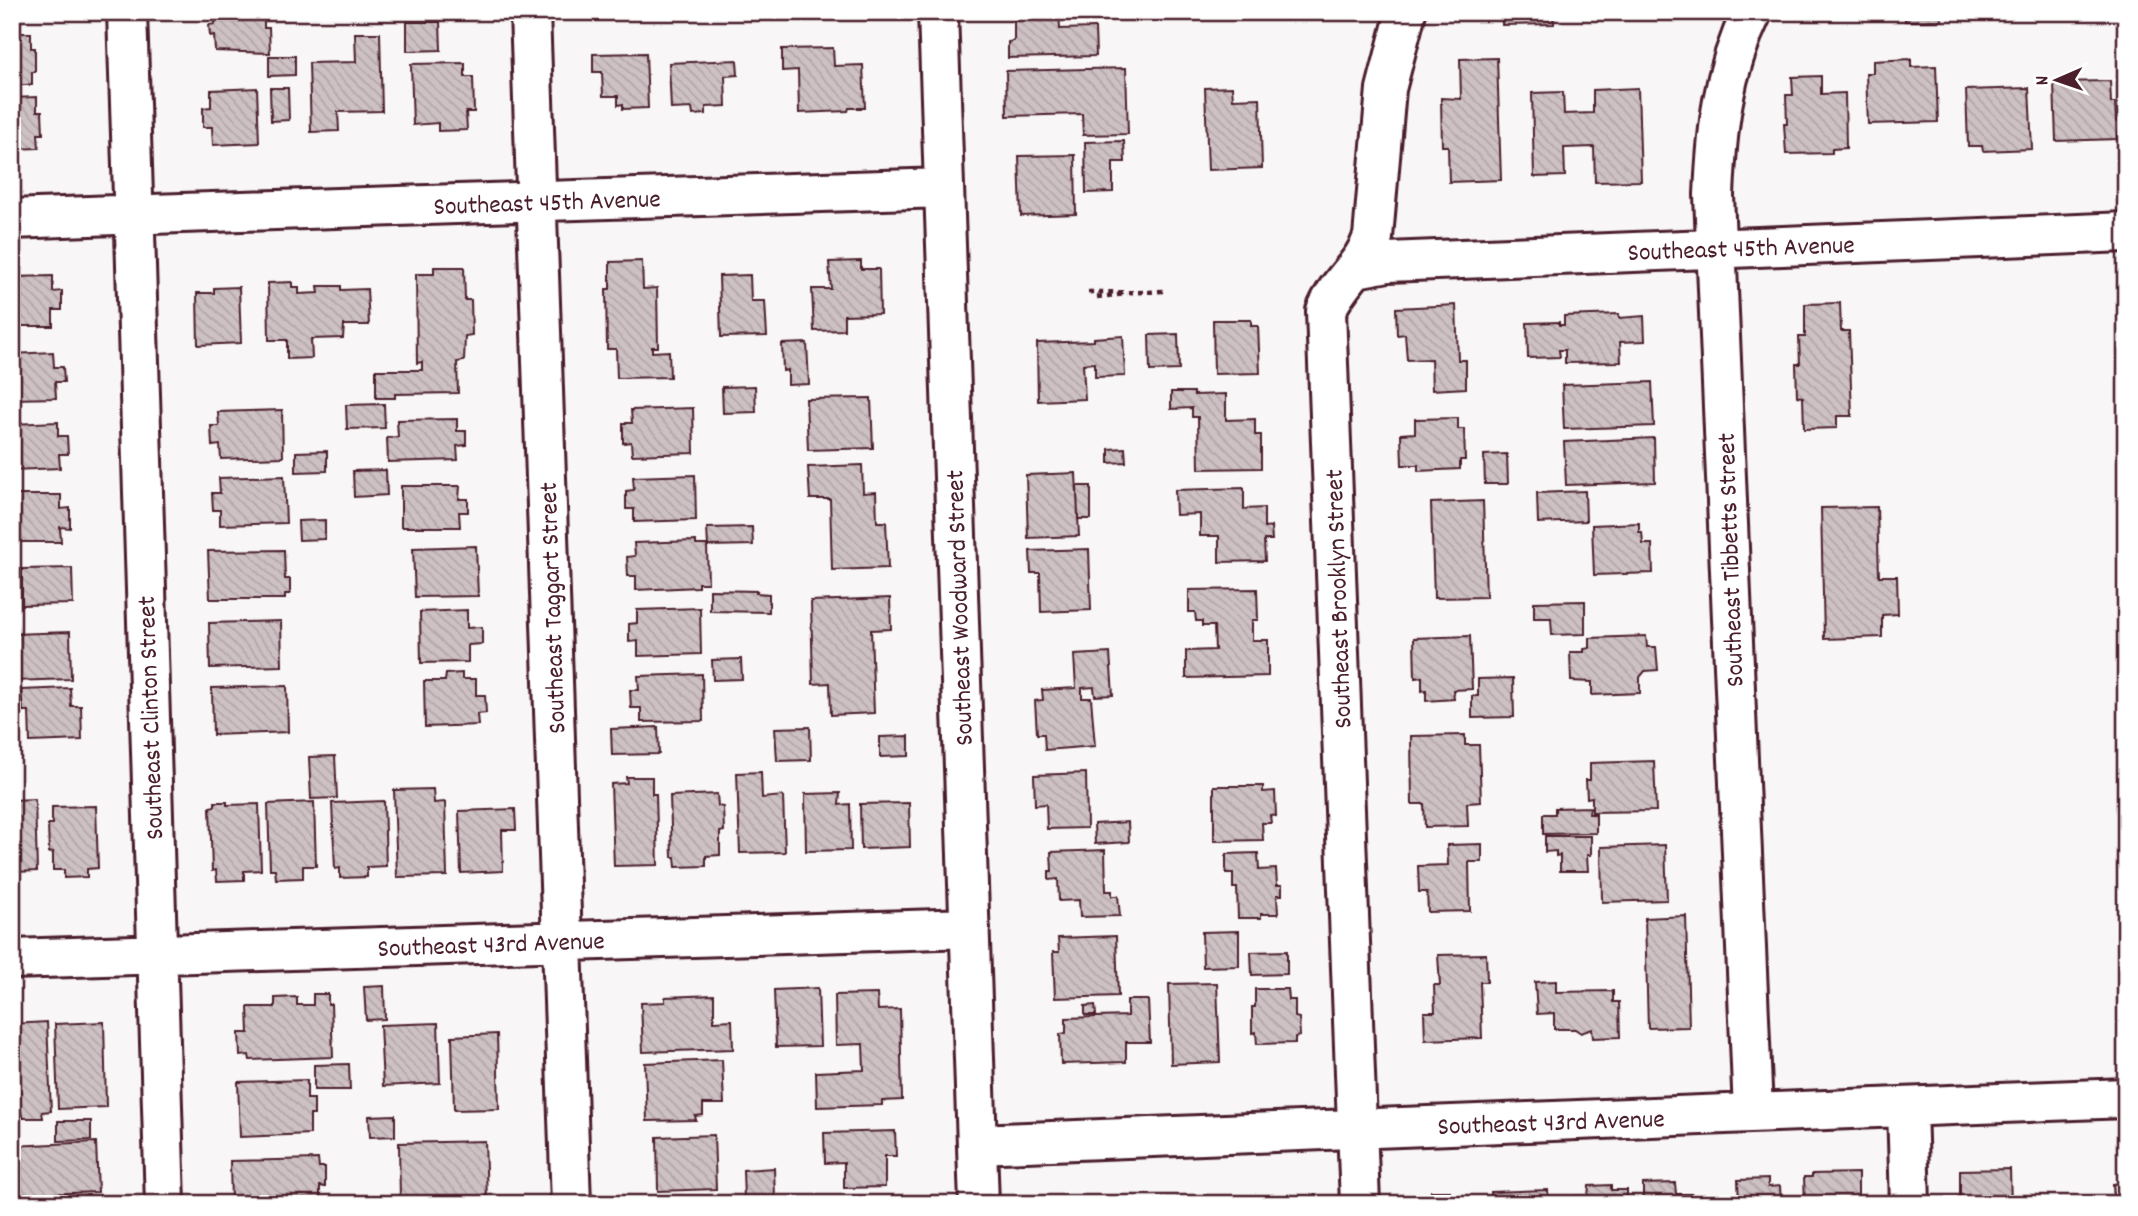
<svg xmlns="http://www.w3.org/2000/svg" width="2138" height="1216" font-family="Dekko,sans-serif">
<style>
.building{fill:url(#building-back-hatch);stroke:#4a1f2b;stroke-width:2}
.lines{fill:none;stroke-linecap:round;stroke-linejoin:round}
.street-casing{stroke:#4a1f2b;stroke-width:44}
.path{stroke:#4a1f2b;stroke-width:4.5;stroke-dasharray:5 5;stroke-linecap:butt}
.street{stroke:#fff;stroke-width:38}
.labels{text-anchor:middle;stroke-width:5;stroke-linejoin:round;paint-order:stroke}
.street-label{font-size:26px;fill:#4a1f2b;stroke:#fff}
</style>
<defs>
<pattern id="building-back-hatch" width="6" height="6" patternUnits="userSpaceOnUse" patternTransform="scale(1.75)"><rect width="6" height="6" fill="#cdc1c4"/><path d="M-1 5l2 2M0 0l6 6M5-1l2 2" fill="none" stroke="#b2a5a9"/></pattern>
</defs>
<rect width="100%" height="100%" fill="#f8f6f7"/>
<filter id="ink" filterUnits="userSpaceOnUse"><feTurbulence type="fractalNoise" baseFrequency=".0143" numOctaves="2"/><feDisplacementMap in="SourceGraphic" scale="14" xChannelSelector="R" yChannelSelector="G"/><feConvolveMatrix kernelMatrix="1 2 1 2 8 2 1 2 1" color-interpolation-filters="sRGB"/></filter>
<g filter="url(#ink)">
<path class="building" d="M215,12H264V28H269L270,53L215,51L214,35L210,36L209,25L215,24Z
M1014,12H1059L1060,29L1095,28L1096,56L1008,58V42L1014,41Z
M1502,12H1553L1554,24L1502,25Z
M1905,12H1941L1942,20L1905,21Z
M407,22H440L441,50L407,51Z
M12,33H31V48H35V72H32V85H12Z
M355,33H380L382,111L338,112L339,131L311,132L309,63L356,62Z
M833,48L834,66L863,65L865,108H849L848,111L799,113L798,70L782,71V49Z
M646,53L648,108L623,109V104L618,105V96H603L602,72H593V54Z
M269,56H295V75L269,76Z
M1497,58L1501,180L1449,182L1448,146H1442L1441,98L1461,99L1460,59Z
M1911,59V67L1936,66L1938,122L1868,124L1866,73H1873V61Z
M737,60L738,75L725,76L726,106L706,107V114L693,115L692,108L671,109L669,63Z
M465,63V77H473L474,112H466L467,130L438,131V123L413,125L411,64Z
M1126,68L1128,134L1083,135L1082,114L1007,116L1006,71Z
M1821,76V94L1845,93L1846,148L1832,149V153L1786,154L1784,124H1787L1786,95H1793L1792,77Z
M2110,81L2111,103H2115L2117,139L2056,141L2054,82Z
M1232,87L1233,99L1260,98L1262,168L1208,170L1205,88Z
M257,88L259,143L213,145L212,127H203V108L211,107V90Z
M270,88H288L289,120L271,121Z
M1638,88L1641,181L1595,182L1594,147L1564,148L1565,176L1534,177L1532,93L1563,92L1564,114L1593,113V90Z
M2029,88L2032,149L1983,151L1982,146H1968L1966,90Z
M37,97V111H42L43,134H38L39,148L12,149V98Z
M1124,141L1125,162H1113V192L1086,193L1085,142Z
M1075,155L1076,214L1021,216L1019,156Z
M642,261L643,289L657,288L658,347H652V352L669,351L670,377L617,378L616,349H607L606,289H610V262Z
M861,261V269H879L880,314L844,315V330L814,331L812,289H831L829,262Z
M434,267H464L465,300H471L472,335L465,336L464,361L457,362L458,393L395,394V398H376V370H422V362L417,363L416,274H434Z
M750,275L751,301H765L767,336L721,337L719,276Z
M53,276V292L62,291V310H53V326H12V277Z
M292,282V287H299V294L319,293L318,286H341V290L367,289L369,325H344L343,338L311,339L312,358L287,359V340H269L268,283Z
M239,287L241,343L198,345L197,293H214V288Z
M1840,303L1841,331H1849L1852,416H1837V428L1804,429L1803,397L1797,396L1796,364H1800L1799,337H1805V304Z
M1456,305L1458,360H1466V388L1432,390L1431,359L1407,360L1405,334L1397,335L1396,308Z
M1619,314V318L1644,316L1645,341L1620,342L1621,362L1565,363V350H1559L1560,357L1528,358L1527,323L1559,322V325H1564V316Z
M1213,320H1251V326H1258L1260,373L1214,374Z
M1178,334L1179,370L1150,371L1149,335Z
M1123,336L1125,376L1095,377V363L1083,364L1085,399L1038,401L1037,343L1094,341V338Z
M807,343L809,384L788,385V370L783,371L782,344Z
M53,352L54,367H63L64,382H55L56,398L12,399V354Z
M1652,382L1654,426L1564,429L1562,385Z
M755,386L756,412L723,413L722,387Z
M1171,392H1194V395L1226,394V420L1255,419V435H1261V468L1199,469L1198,417H1192V408L1171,409Z
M871,398L873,448L808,450L806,399Z
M384,404L385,428L347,429L346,405Z
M693,408L694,453L632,455L631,442L623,443V423H632L631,410Z
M282,410L283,457L221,459L220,445L212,446L211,426H219L218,412Z
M1458,418V429H1464L1465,460H1460V469L1418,471V465H1402L1401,434L1415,433V419Z
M457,419V431H466V445L457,446L458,460L388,462L387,438L398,437L397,420Z
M58,422V436H67L68,454H59L60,468L12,470V424Z
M1654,438L1655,482L1566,485L1564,442Z
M1125,448L1126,462L1109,463V449Z
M327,451V471L296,472V452Z
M1507,454L1508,484H1485L1484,455Z
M862,465L863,493L876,492L877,522H886L888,568L832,570L830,499H810L808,467Z
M386,470L387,495L354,497L353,471Z
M1076,473L1079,536L1028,538L1026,475Z
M695,475L696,520L634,522V509H626V491L634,490L633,477Z
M284,476L286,523L220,525V510H213L212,493H220L219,478Z
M401,486H460L459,499H468V512H459L460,527H401Z
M1077,486H1091V519H1078Z
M1244,488V509L1264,508V528L1271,527L1272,540H1264L1265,561L1219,562V536H1200V514L1176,515L1175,490Z
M1585,491L1586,521L1538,523L1537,493Z
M12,495H61V509L70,508V528L60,527L61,542H12Z
M1483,501L1486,597L1434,598L1431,503Z
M1877,507L1879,576H1897L1898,614L1882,615V637L1824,639L1821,508Z
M325,520V539L299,540L298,521Z
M1639,523V532H1642L1643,544H1652L1653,573L1594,575L1592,525Z
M752,527L753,545L708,546L707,528Z
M696,541V545H707L708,583H698V587L636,590V576H628L627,557L635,556L634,543Z
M476,546L478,596L415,597L413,548Z
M1089,549L1091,610L1041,612L1040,573H1031L1030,551Z
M284,550L285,579H290V594H285V599H210L208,551Z
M72,568L73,604L22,605V569Z
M1257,589L1258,620H1252V640H1268V676L1186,678V651L1215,650L1214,626H1202V621H1196L1195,612H1189V590Z
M710,590L757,591L756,593L769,594V612L710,611Z
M890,598L891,629L871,630L874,713L831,715L830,683L813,684L811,601Z
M1585,601V634L1552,635L1551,618H1534V602Z
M700,608L701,654L638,656V641L629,642V624L637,623V610Z
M467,610V628L482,627V644L468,645V662L421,663L420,612Z
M281,621L282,666L210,668L209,623Z
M70,632L71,679L12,681V634Z
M1470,636L1472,689L1453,690L1454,699L1426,701V690L1422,691V677L1415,678L1414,638Z
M1646,636L1647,647H1656L1658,670L1645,671L1640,677V693L1592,695V682L1571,681L1570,652H1584V649L1590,648V638Z
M1110,653L1113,695L1095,696L1094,687L1082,688V698H1091L1095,746L1045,750L1044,734H1037L1035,701L1043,700L1042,690L1076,688L1074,655Z
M741,659L742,679L713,680L712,660Z
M462,673V679H476V695H485L486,713L477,714L478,725L425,727L424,681H445L446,674Z
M702,674L703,721L641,722V708H631L630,690H639L638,676Z
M1513,678L1514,717L1472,718V696H1478V679Z
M287,686L288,732L213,735L212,688Z
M70,688L71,706H81L82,740L30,742L29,711H23L21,690Z
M658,727L659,754L612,755L611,729Z
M810,727L811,760L777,761L775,728Z
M1465,735V745H1479L1481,802L1467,803L1468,826L1425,827L1424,804H1412L1411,736Z
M909,736V756L880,757V737Z
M335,756L337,798L311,799L309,757Z
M1654,761L1656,811L1592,812V797L1587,798L1586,780H1590V763Z
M761,772L762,798L783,796L785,852L740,853L737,773Z
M1086,773L1087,828L1047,829L1046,804L1035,805L1034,775Z
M626,777H652V794H656L658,865L614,866L611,784L627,783Z
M1214,786H1263V792L1275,791L1276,816L1270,815L1271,823H1262L1263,840L1214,841Z
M433,789L434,803L445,802L447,876L397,877L394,790Z
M840,793L839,805L850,804L851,850L806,851L805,794Z
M717,794L718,806L723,807L724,831L720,832V855L706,856V866L676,867L675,857H672L670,796Z
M35,799L37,871L15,872V880H12V800Z
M384,801L386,866L367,867V877L340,878V868L335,869L332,803Z
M215,802H227V805L259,804L261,870L244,871V880L217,881L216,870L212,871L210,807L215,806Z
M314,802L316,866H303V878L276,879L275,869H270L268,804Z
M909,803L910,847L861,849L860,804Z
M96,806L98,868L87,869V877L64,878V870H53V852L49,853L48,824H52V807Z
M1590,807L1589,814H1596V833L1543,834V814H1555V808Z
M515,809L516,830H502L503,871L461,873L459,811Z
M1128,822L1129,842L1095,844L1094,824Z
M1545,836H1591V855H1587L1588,871H1560V855L1556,856V851L1545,852Z
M1482,844V862H1469L1470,911L1428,912L1427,892H1419L1418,866L1448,865L1447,845Z
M1665,845L1667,900L1602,902L1601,847Z
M1105,850L1106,891H1112V896H1118L1120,916L1080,917L1079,900L1059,901L1058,879L1049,880V871H1052L1051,852Z
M1258,853L1259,870L1276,869L1277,885H1282V895H1277L1278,914H1261V918H1238L1237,888H1233V873H1226V854Z
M1686,916L1689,1027L1648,1028L1645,918Z
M1239,931V966L1203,967L1202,932Z
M1116,936L1118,996L1055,998L1053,952H1059L1058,938Z
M1287,951V974L1252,975L1251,952Z
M1486,954L1487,982H1480L1482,1038L1425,1040L1424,1012H1435L1434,985H1440L1438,955Z
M1556,981V992L1613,991V1002H1619L1620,1037L1593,1038L1592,1029L1581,1033L1575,1029H1554V1013L1537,1014L1535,982Z
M1217,983L1220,1062L1171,1064L1169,984Z
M384,986L385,1019L366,1020L364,987Z
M818,988L820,1046L776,1047L774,990Z
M1255,989H1288L1289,1000H1295V1017L1299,1018L1300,1036L1295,1037V1043L1257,1044L1256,1032L1252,1033V1007H1255Z
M313,994H328V1004H331L333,1057L250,1060L249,1055L240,1056L239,1033H249L248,1007H275V998L297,997V1005H313Z
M877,994L878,1010L900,1009L902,1100L882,1101V1105L817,1107L816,1072L864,1070L863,1044L836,1045L835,995Z
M714,995V1021L732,1020L733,1049L643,1052L641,1003L665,1002V997Z
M1127,1000H1148L1150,1042H1126V1062L1061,1064L1060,1034L1066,1033V1018L1127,1016Z
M1095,1005L1096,1015H1085V1006Z
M47,1022L51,1111L42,1112L43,1118H22L21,1112L12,1113V1024Z
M104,1022L106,1107L58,1109L55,1024Z
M438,1023L440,1083L383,1086L380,1025Z
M497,1034L499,1109L454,1110L452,1036Z
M722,1060L724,1104H703V1115L695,1116L696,1120L647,1121L645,1063Z
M349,1064L350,1090H314V1065Z
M307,1080V1099H314V1115H310V1134L240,1137L238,1082Z
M395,1115V1136L370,1137L369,1116Z
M58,1121H91V1140L58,1141Z
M895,1131L896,1156H885V1187L844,1188V1162L825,1163L824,1133Z
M714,1135L716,1189L658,1191L657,1137Z
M485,1141L487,1199L400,1201L399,1143Z
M96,1142L98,1192L12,1195V1146Z
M318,1159L319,1167H325V1187L320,1186V1204H231L230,1161Z
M774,1168L775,1198L744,1199L743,1170Z
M2010,1169L2011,1204H1960V1170Z
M1858,1173V1204H1805L1804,1177H1812V1174Z
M1768,1179V1187L1780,1186L1781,1204H1739L1738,1180Z
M1675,1183L1676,1194H1692V1204H1643V1184Z
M2126,1183V1204H2114L2113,1184Z
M1611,1185V1190H1627V1204H1574V1196H1588L1589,1186Z
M1548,1190L1549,1204H1492L1491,1192Z
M1431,1191H1450V1199L1477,1198V1204H1406V1200L1431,1199Z
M1305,1196V1204H1253V1198Z
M1223,1197L1224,1204H1177V1198Z"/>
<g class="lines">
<defs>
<path id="street" d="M127,12L133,196
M530,12L571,1204
M938,12L979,1204
M1752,12C1722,74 1717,128 1714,195L1753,1112
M152,214L943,188
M12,219L115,215
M135,233L165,1204
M1356,268L1388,262L2126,232
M12,959L970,928
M1907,1108L1910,1204
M977,1144L2126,1098
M1360,1204L1326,311C1338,281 1363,267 1373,237L1386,89L1406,12"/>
</defs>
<use href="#street" class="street-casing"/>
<path class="path" d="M1088,292C1114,292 1138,293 1163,291
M1097,297L1127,294"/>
<use href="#street" class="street"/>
</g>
</g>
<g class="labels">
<g class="street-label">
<text transform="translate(547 201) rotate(-2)" y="9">Southeast 45th Avenue</text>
<text transform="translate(1741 247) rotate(-2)" y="9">Southeast 45th Avenue</text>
<text transform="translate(1729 560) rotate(-92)" y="9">Southeast Tibbetts Street</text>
<text transform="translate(1337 599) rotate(-92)" y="9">Southeast Brooklyn Street</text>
<text transform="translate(551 608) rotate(-92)" y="9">Southeast Taggart Street</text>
<text transform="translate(958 608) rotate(-92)" y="9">Southeast Woodward Street</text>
<text transform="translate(149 718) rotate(-92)" y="9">Southeast Clinton Street</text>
<text transform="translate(491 943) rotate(-2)" y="9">Southeast 43rd Avenue</text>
<text transform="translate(1551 1121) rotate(-2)" y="9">Southeast 43rd Avenue</text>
</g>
</g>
<rect width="2138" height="1216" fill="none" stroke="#fff" stroke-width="42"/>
<rect x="21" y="21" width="2096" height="1174" fill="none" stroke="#4a1f2b" stroke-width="2.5" filter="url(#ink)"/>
<g transform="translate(2057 80) rotate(268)" stroke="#ffffff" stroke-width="5" paint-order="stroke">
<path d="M0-5L12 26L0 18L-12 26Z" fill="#4a1f2b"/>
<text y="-10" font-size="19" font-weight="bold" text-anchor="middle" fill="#4a1f2b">N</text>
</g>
</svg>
